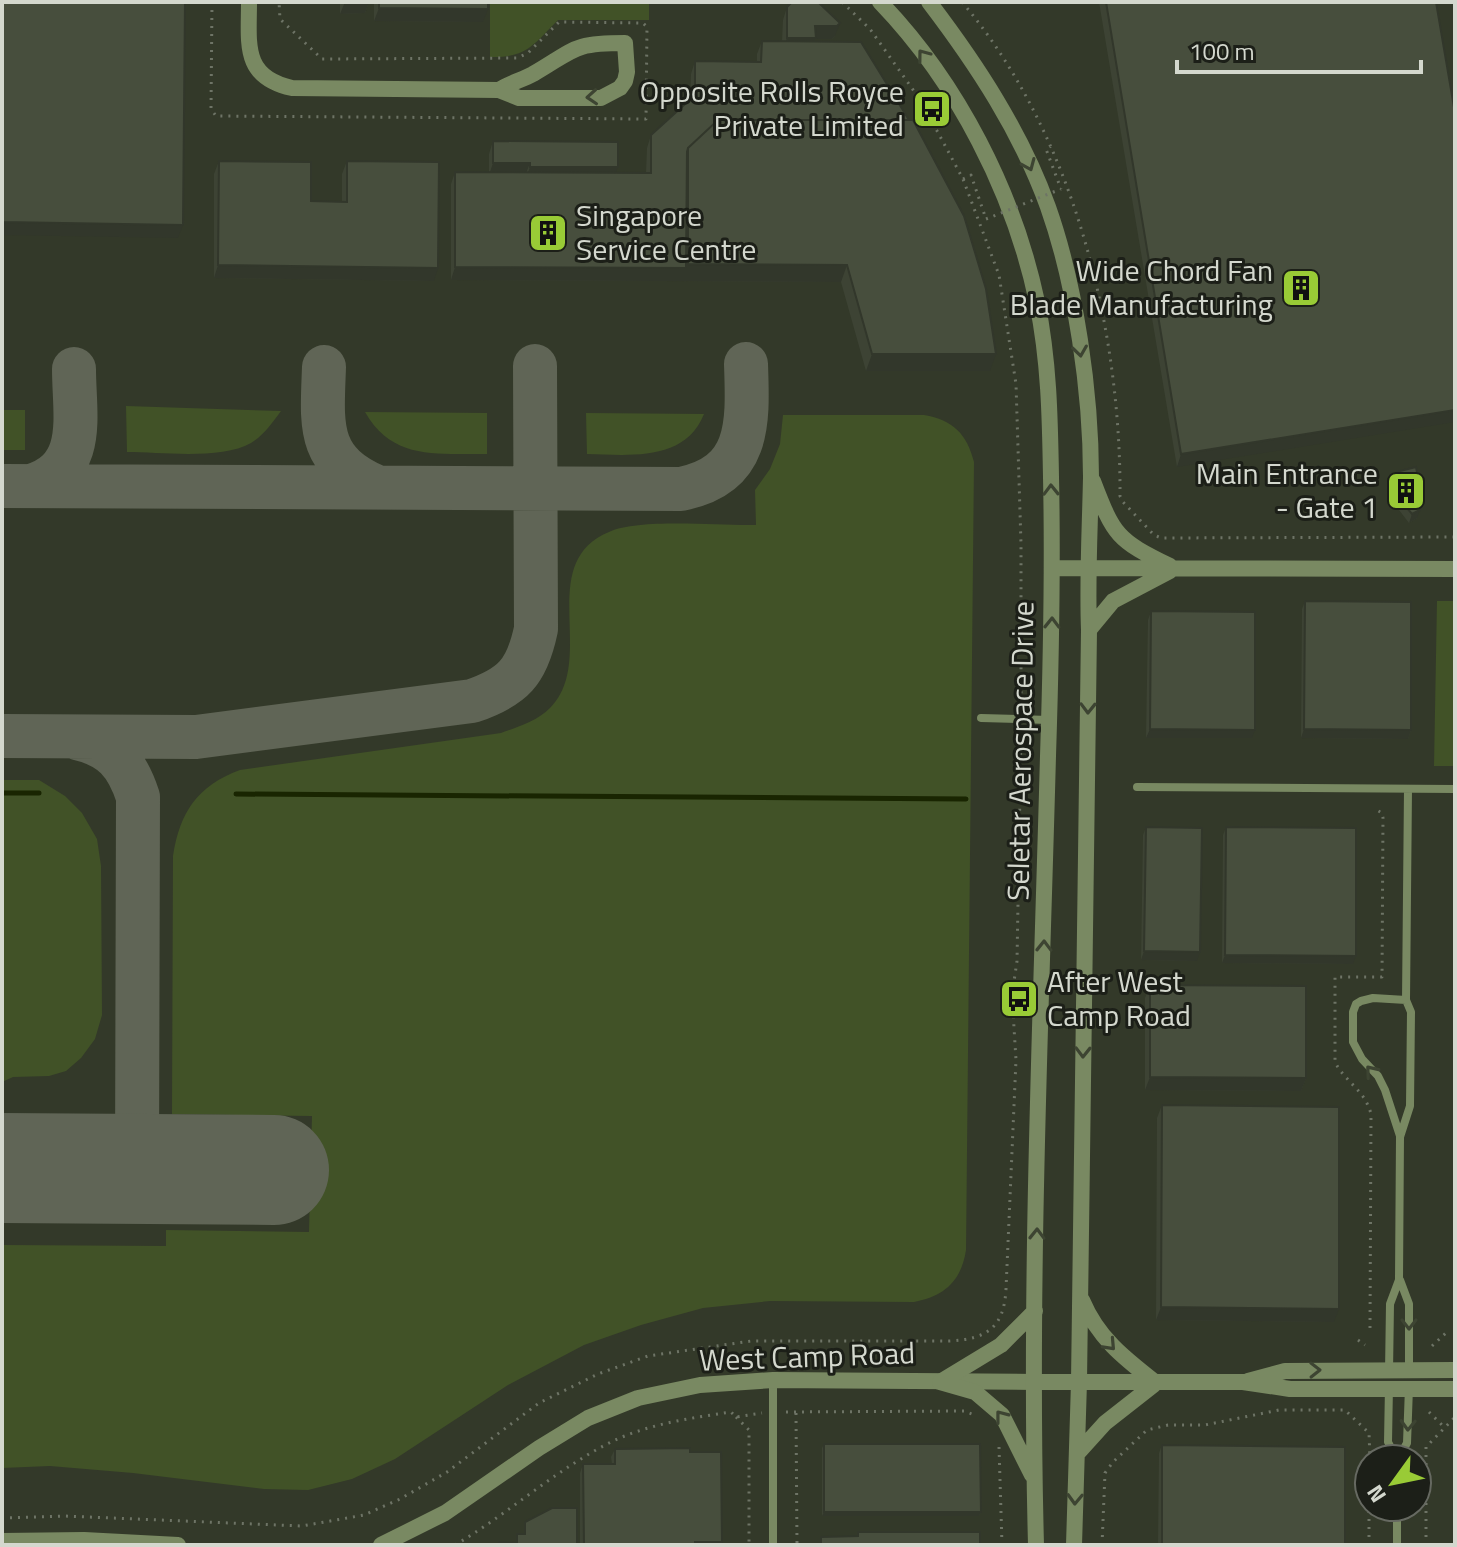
<svg xmlns="http://www.w3.org/2000/svg" width="1457" height="1547" font-family="'Titillium Web',sans-serif">
<style>
.green{fill:#415227}
.lines{fill:none;stroke-linecap:round;stroke-linejoin:round}
.stream{stroke:#192501;stroke-width:5}
.taxiway{stroke:#606556;stroke-width:44}
.runway{stroke:#606556;stroke-width:110}
.path{stroke:#6e7466;stroke-width:3;stroke-dasharray:2 6;stroke-linecap:butt}
.service{stroke:#798962;stroke-width:8}
.minor{stroke:#798962;stroke-width:16}
.tertiary{stroke:#798962;stroke-width:16}
.path-bridge{stroke:#6e7466;stroke-width:3;stroke-dasharray:2 6;stroke-linecap:butt}
.wall{fill:#3d4334}
.shaded-wall{fill:#32372b}
.building{fill:#474e3d;stroke:#32372b;stroke-width:2}
.oneway{stroke:#3d4432}
.labels{text-anchor:middle;stroke-width:6;stroke-linejoin:round;paint-order:stroke}
.poi-label{font-size:30px;fill:#d4d8ce;stroke:#1c1f18;text-anchor:end}
.street-label{font-size:30px;fill:#d4d8ce;stroke:#1c1f18}
</style>
<rect width="100%" height="100%" fill="#333929"/>
<path class="green" d="M490,2H649V20H558C533,45 527,58 490,57Z
M126,406L281,411C272,423 264,435 251,443C221,460 161,452 127,452Z
M2,410H25V450H2Z
M365,412L487,413V454C437,453 393,461 365,412Z
M586,413L704,414C685,462 629,455 587,454Z
M783,415H924C953,420 967,434 974,462L966,1250C961,1282 944,1296 914,1302L770,1301L703,1308L641,1325L584,1345L508,1385L395,1459L352,1479L308,1490L264,1489L133,1473L50,1466L2,1468V1245L166,1246V1230L309,1232L312,1116L172,1114L173,856C180,812 197,786 240,770L501,733C518,727 537,721 550,708C598,660 534,563 609,532C640,518 719,526 756,525L755,490L770,469L780,444Z
M1437,601H1455V766H1434Z
M2,780H39L65,796L82,813L97,839L101,866L102,1015L95,1039L81,1058L66,1071L49,1076L13,1077L2,1082Z"/>
<g class="lines">
<path class="stream" d="M2,793H39
M236,794L966,799"/>
<path class="taxiway" d="M324,367C322,425 316,461 377,487
M2,486L681,489C751,475 748,423 746,364
M31,486C88,469 74,416 74,369
M2,736L196,737L472,701C513,687 527,672 536,629L535,366
M77,738C112,746 127,763 138,797L137,1169"/>
<path class="runway" d="M2,1168L274,1170"/>
<path class="path" d="M212,2L211,109L216,116L646,119L647,27L643,23L559,22L528,53L517,58L322,59L280,19L279,2
M842,2L870,29L921,101L963,179L999,275L1016,384L1021,544V708
M962,2C1073,133 1121,327 1120,496L1123,502L1154,535L1161,538L1455,537
M1051,146L1046,149L1061,189
M963,179L971,175L986,219
M1370,1328L1371,1114C1365,1090 1345,1082 1335,1062V977H1382L1383,818L1382,813L1375,809
M1358,1340L1365,1345
M1432,1346L1448,1331
M786,1412L964,1411L977,1416
M1429,1412L1445,1428
M796,1413L797,1545
M736,1417L749,1430V1545
M999,1447L1002,1545
M2,1518L64,1516L302,1526L364,1515L400,1499L447,1472L539,1403L598,1374L648,1356L751,1341H949C987,1339 1004,1328 1006,1289L1016,1060L1012,995L1017,961L1021,732
M455,1545C508,1514 555,1470 611,1442C648,1424 691,1418 731,1412L736,1417L762,1413
M1102,1545L1105,1473L1113,1462L1147,1430L1168,1425H1205L1279,1410H1345L1369,1433L1370,1459
M1369,1545V1507
M1426,1545V1447L1455,1417"/>
<path class="service" d="M981,718L1049,720
M1137,787L1455,789
M1400,1136L1385,1090L1378,1076L1362,1059L1353,1042V1012L1356,1004L1361,1001L1373,998L1406,1000
M1400,1280L1409,1304V1373
M1389,1372L1390,1304L1399,1280L1400,1137L1410,1106L1411,1012L1406,1000L1408,789
M1389,1386L1388,1442L1397,1459
M1398,1459L1407,1443L1409,1387
M773,1545V1380
M1397,1545V1507"/>
<path class="minor" d="M249,2C249,44 242,77 292,88L499,90L519,98H601L620,88L625,81L627,72L625,43C572,43 576,49 533,74C522,80 510,83 499,90
M2,1541L84,1540L178,1545
M381,1545L445,1513L539,1448L588,1418L638,1398L700,1385L773,1380L1035,1382"/>
<path class="tertiary" d="M880,2C958,83 1014,193 1037,302C1049,361 1050,417 1051,477C1053,570 1051,663 1048,756C1041,1018 1029,1282 1036,1545
M929,2C977,65 1021,132 1048,207C1076,286 1091,393 1091,477C1090,528 1087,579 1089,630L1079,1382L1074,1545
M1093,481C1114,536 1117,540 1170,566
M1053,568L1455,569
M1089,630L1113,601L1170,571
M1082,1300C1098,1338 1124,1358 1156,1383
M1248,1381L1285,1371L1455,1370
M940,1382L975,1392L1002,1415L1032,1475
M940,1382L1001,1345L1035,1311
M1035,1382H1243L1290,1389H1455
M1077,1454L1105,1423L1156,1383"/>
<path class="path-bridge" d="M986,219L1061,189"/>
</g>
<path class="wall" d="M320,2H369L365,13L340,14V3L320,4Z
M374,2H488L483,22L374,21Z
M1099,2H1436L1177,467Z
M787,7L835,36L832,39H815L814,41L990,371H866L841,282L451,280V184L455,172H489V154L493,141L616,173H646L647,148L651,135L690,100L691,74L695,61L757,62V54L762,41H782L783,20Z
M219,161L311,201L342,202V174L347,161L434,281L214,278V174Z
M1396,472L1417,518L1409,523L1399,510L1393,481Z
M1305,601L1411,730L1408,739L1301,738L1302,609Z
M1151,611L1252,738H1146L1148,620Z
M1146,827L1197,961L1141,960L1143,835Z
M1226,827L1353,964L1222,963L1223,835Z
M1150,985L1306,1078L1301,1091L1145,1090V998Z
M1162,1105L1334,1322L1156,1320L1157,1118Z
M824,1444L981,1512L979,1516H822V1448Z
M1162,1445L1345,1545H1158L1159,1453Z
M615,1449L690,1452L722,1542L721,1545H580V1473L583,1464H612L611,1457Z"/>
<path class="shaded-wall" d="M321,2H340L320,4Z
M345,2H369L365,13L340,14Z
M379,8L488,9L483,22L374,21Z
M840,23L835,36L832,39H815L811,51H782L787,38L815,26Z
M493,163H530L525,176L489,175Z
M530,167H618L613,180H525Z
M2,222L183,225L178,238L2,235Z
M688,264L847,265L841,282L451,280L455,267L686,268Z
M218,265L438,268L434,281L214,278Z
M872,354H996L990,371H866Z
M1455,410V422L1177,467L1181,454Z
M1420,510L1417,518L1409,523L1412,514Z
M1150,729L1255,730L1252,738H1146Z
M1304,729L1411,730L1408,739L1301,738Z
M1144,951L1200,952L1197,961L1141,960Z
M1225,955L1356,956L1353,964L1222,963Z
M1150,1077L1306,1078L1301,1091L1145,1090Z
M1161,1307L1339,1309L1334,1322L1156,1320Z
M824,1512H981L979,1516H822Z
M695,1542H722L721,1545H694Z"/>
<path class="building" d="M2,2H185L183,225L2,222Z
M379,2H488V9L379,8Z
M792,2H818L840,23L837,26H815L816,38H787V7Z
M1106,2H1436L1455,113V410L1181,454Z
M762,41L861,42L909,120H718L688,148L687,152L686,268L455,267V172L651,173V135L695,95V61L761,62Z
M718,120H913L964,216L986,289L996,354H872L847,265L688,264V148Z
M493,141L618,142V167H530V163H493Z
M219,161L311,162V201L347,202V161L439,162L438,268L218,265Z
M1416,467L1422,498L1420,510L1412,514L1402,502L1396,472Z
M1305,601L1411,602V730L1304,729Z
M1151,611L1255,612V730L1150,729Z
M1146,827L1202,828L1200,952L1144,951Z
M1226,827L1356,828V956L1225,955Z
M1150,985L1306,986V1078L1150,1077Z
M1162,1105L1339,1107V1309L1161,1307Z
M824,1444H980L981,1512H824Z
M1162,1445L1345,1447V1545H1162Z
M690,1448V1452H721L722,1542H695V1545H584L583,1464H615V1449Z
M552,1508H577V1545H499V1542L517,1543V1534H525V1522Z
M858,1532H980V1545H821V1537L858,1536Z"/>
<defs><path id="oneway-chevron" d="M-2-3.5L2.5 0L-2 3.5" fill="none" stroke-width="1.6" stroke-linecap="round" stroke-linejoin="round" transform="scale(2)"/></defs>
<g class="oneway">
<use href="#oneway-chevron" transform="translate(923 55) rotate(-127)"/>
<use href="#oneway-chevron" transform="translate(592 97) rotate(176)"/>
<use href="#oneway-chevron" transform="translate(1029 165) rotate(67)"/>
<use href="#oneway-chevron" transform="translate(1080 351) rotate(82)"/>
<use href="#oneway-chevron" transform="translate(1051 490) rotate(-91)"/>
<use href="#oneway-chevron" transform="translate(1052 623) rotate(-89)"/>
<use href="#oneway-chevron" transform="translate(1088 708) rotate(91)"/>
<use href="#oneway-chevron" transform="translate(1044 946) rotate(-89)"/>
<use href="#oneway-chevron" transform="translate(1083 1052) rotate(91)"/>
<use href="#oneway-chevron" transform="translate(1371 1071) rotate(-130)"/>
<use href="#oneway-chevron" transform="translate(1037 1234) rotate(-89)"/>
<use href="#oneway-chevron" transform="translate(1409 1324) rotate(90)"/>
<use href="#oneway-chevron" transform="translate(1110 1345) rotate(47)"/>
<use href="#oneway-chevron" transform="translate(1315 1370) rotate(-1)"/>
<use href="#oneway-chevron" transform="translate(1001 1416) rotate(-128)"/>
<use href="#oneway-chevron" transform="translate(1408 1425) rotate(92)"/>
<use href="#oneway-chevron" transform="translate(1075 1499) rotate(92)"/>
</g>
<defs>
<symbol id="bus-square" viewBox="-11 -11 22 22"><rect x="-9" y="-9" width="18" height="18" rx="4" fill="#99cb36" stroke="#1c1f18"/><path d="M-5-6H5V4H4V6H2V4H-2V6H-4V4H-5ZM-3.5-4V0h7V-4ZM-3.5 1.2v1.5H-2V1.2ZM2 1.2v1.5H3.5V1.2Z" fill="#111"/></symbol>
<symbol id="building-square" viewBox="-11 -11 22 22"><rect x="-9" y="-9" width="18" height="18" rx="4" fill="#99cb36" stroke="#1c1f18"/><path d="M-4-6H4V6H1V3H-1V6H-4ZM-2.5-4.3h1.7v1.8h-1.7ZM.8-4.3h1.7v1.8H.8ZM-2.5-1h1.7V.8h-1.7ZM.8-1h1.7V.8H.8Z" fill="#111"/></symbol>
</defs>
<g fill-rule="evenodd">
<use href="#bus-square" x="910" y="87" width="44" height="44"/>
<use href="#building-square" x="526" y="211" width="44" height="44"/>
<use href="#building-square" x="1279" y="266" width="44" height="44"/>
<use href="#building-square" x="1384" y="469" width="44" height="44"/>
<use href="#bus-square" x="997" y="977" width="44" height="44"/>
</g>
<g class="labels">
<g class="poi-label">
<text x="904" y="102">Opposite Rolls Royce<tspan x="904" dy="34">Private Limited</tspan></text>
<text x="576" y="226" text-anchor="start">Singapore<tspan x="576" dy="34">Service Centre</tspan></text>
<text x="1273" y="281">Wide Chord Fan<tspan x="1273" dy="34">Blade Manufacturing</tspan></text>
<text x="1378" y="484">Main Entrance<tspan x="1378" dy="34">- Gate 1</tspan></text>
<text x="1047" y="992" text-anchor="start">After West<tspan x="1047" dy="34">Camp Road</tspan></text>
</g>
<g class="street-label">
<text transform="translate(1021 751) rotate(-89)" y="10">Seletar Aerospace Drive</text>
<text transform="translate(807 1357) rotate(-2)" y="10">West Camp Road</text>
</g>
</g>
<rect width="1457" height="1547" fill="none" stroke="#d4d8ce" stroke-width="8"/>
<g transform="translate(1393 1483) rotate(237)"><circle r="38" fill="#1c1f18" stroke="#666961" stroke-width="2"/>
<path d="M0-6L14 30L0 20L-14 30Z" fill="#99cb36"/>
<text y="-12" font-size="22" font-weight="bold" text-anchor="middle" fill="#d4d8ce">N</text>
</g>
<path d="M1177 60v12h244v-12" fill="none" stroke="#d4d8ce" stroke-width="4"/>
<text x="1189" y="60" font-size="24" fill="#d4d8ce" stroke="#1c1f18" stroke-width="6" paint-order="stroke">100 m</text>
</svg>
